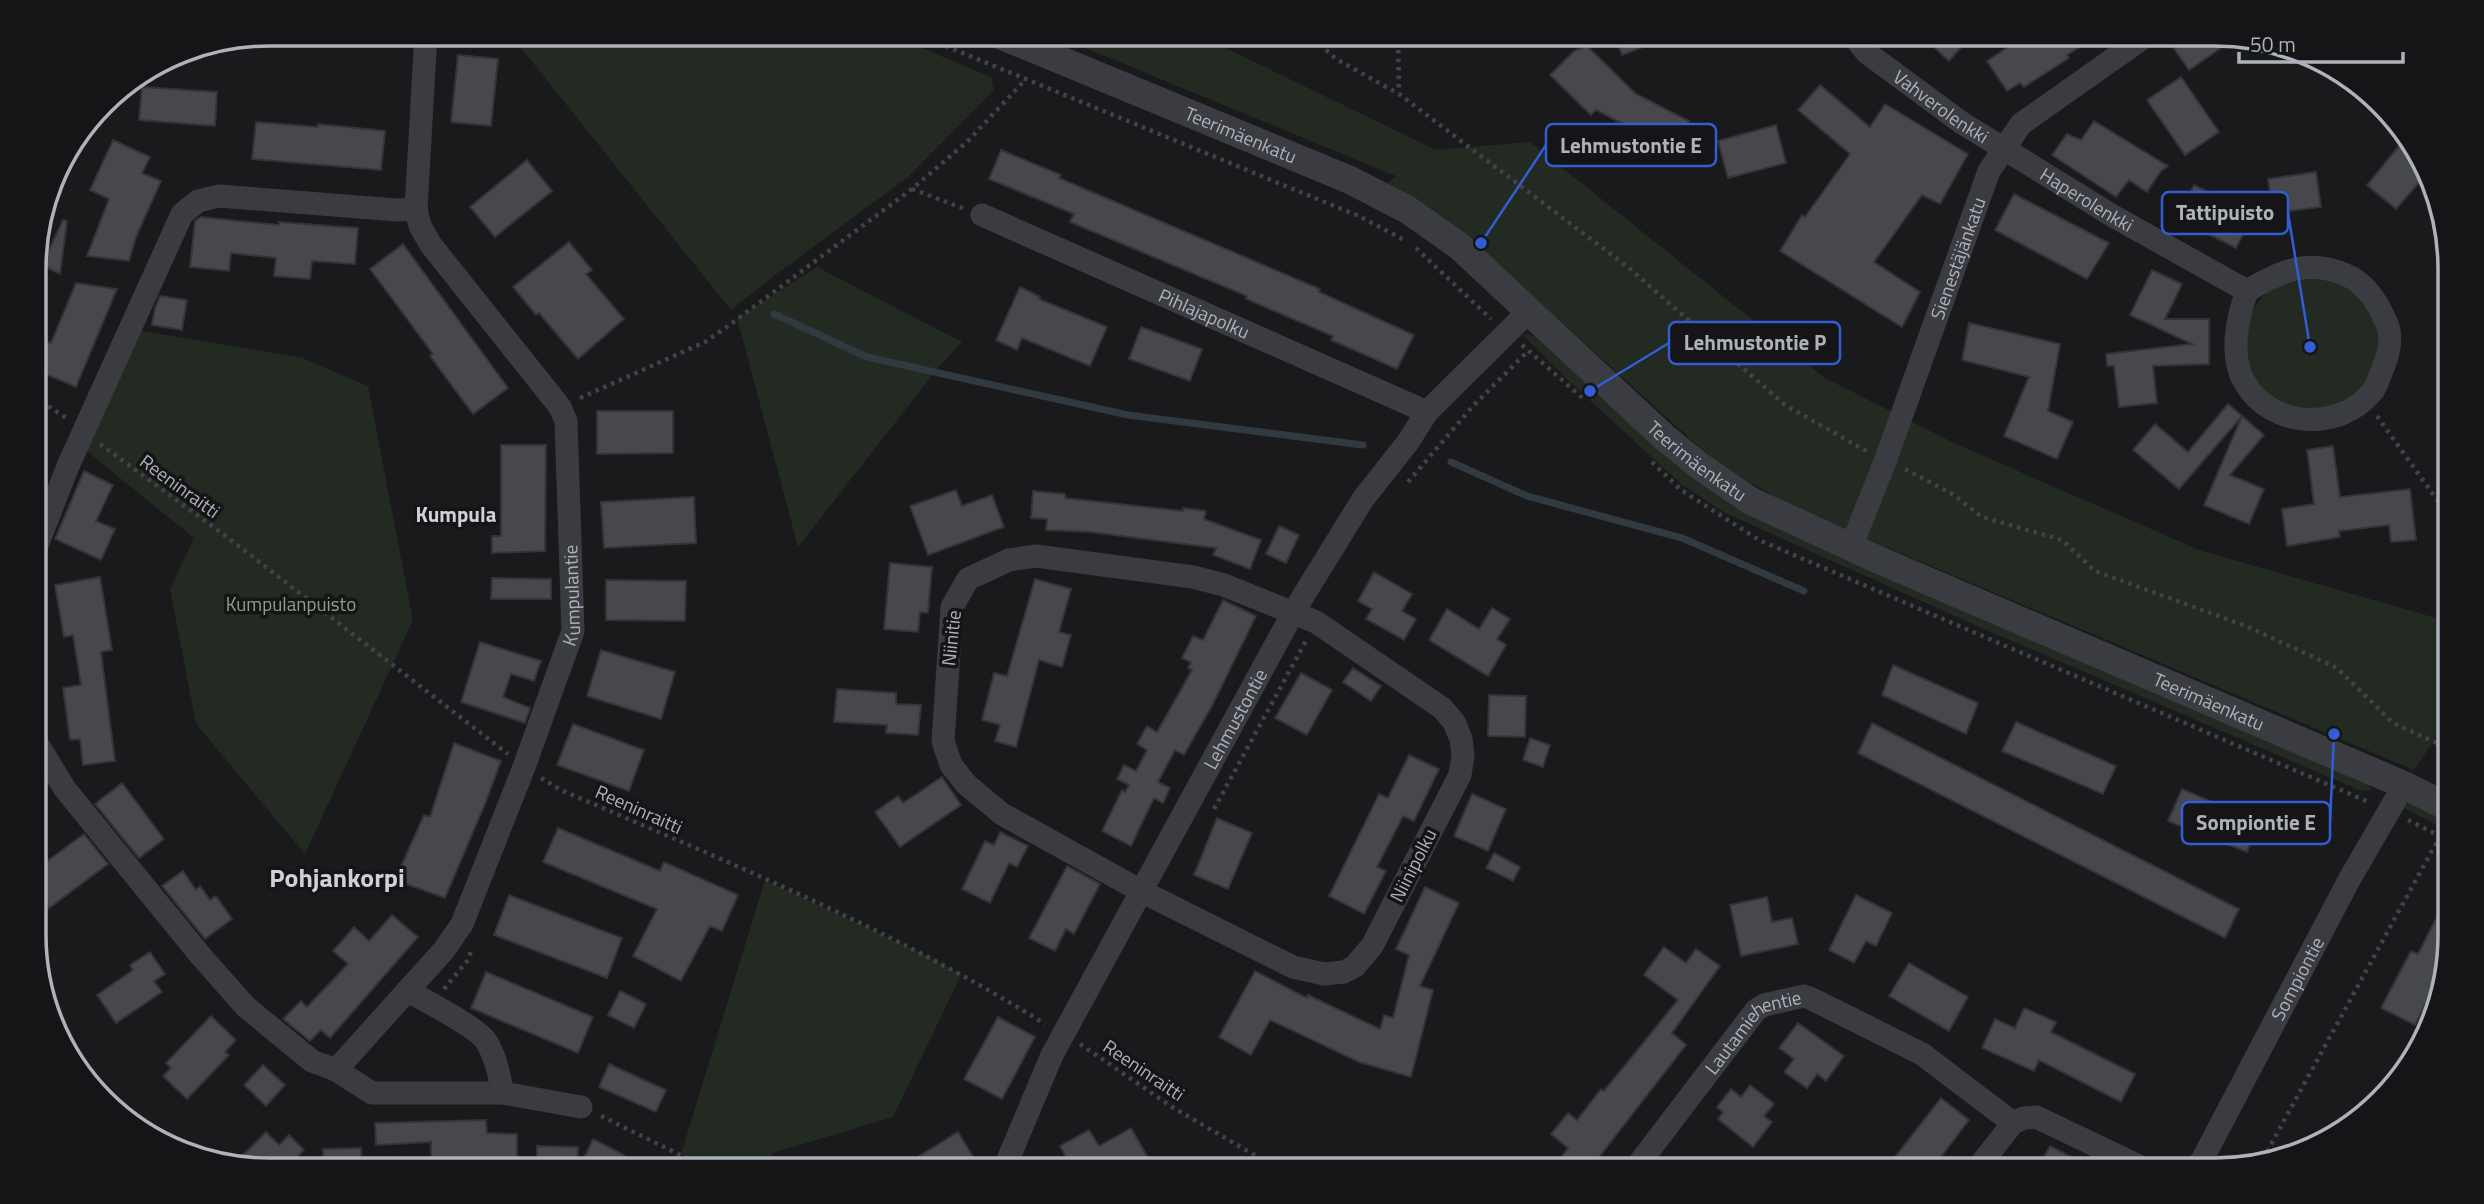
<svg xmlns="http://www.w3.org/2000/svg" width="2484" height="1204" font-family="'Titillium Web',sans-serif">
<style>
.green{fill:#222a22}
.lines{fill:none;stroke-linecap:round;stroke-linejoin:round}
.stream{stroke:#303a40;stroke-width:7}
.building{fill:#47484c;stroke:#343438;stroke-width:2}
.path{stroke:#414348;stroke-width:4.5;stroke-dasharray:3.5 5;stroke-linecap:butt}
.minor{stroke:#3b3c41;stroke-width:23}
.tertiary{stroke:#3b3c41;stroke-width:28}
.labels{text-anchor:middle;stroke-width:7;stroke-linejoin:round;paint-order:stroke}
.street-label{font-size:19px;fill:#adb2bb;stroke:#151517}
.park-label{font-size:19px;fill:#84a584;stroke:#151517}
.neighbourhood-label{font-size:21px;font-weight:bold;fill:#ced1d7;stroke:#151517}
.district-label{font-size:26px;font-weight:bold;fill:#ced1d7;stroke:#151517}
.rim{fill:none;stroke:#adb2bb;stroke-width:3.5}
.leader{fill:none;stroke:#335dd4;stroke-width:2.5}
.callout-dot{fill:#335dd4;stroke:#151517;stroke-width:2.5}
.callout{fill:#151517;stroke:#335dd4;stroke-width:2.5}
.callout-label{font-size:21px;text-anchor:middle;font-weight:bold;fill:#adb2bb}
</style>
<rect width="100%" height="100%" fill="#1a1a1c"/>
<path class="green" d="M499,33H886L991,77L994,90L907,178L779,272L731,310L512,37Z
M1049,33H1195L1436,150L1530,142L1825,378L1956,444L2199,550L2450,622V717L2414,770L1801,511L1719,465L1513,278L1387,183L1396,176Z
M817,267L962,342L937,369L798,547L737,318Z
M2244 343a67 67 0 1 1 134 0a67 67 0 1 1-134 0Z
M131,329L303,358L368,386L413,620L305,854L196,724L170,589L194,538L78,444Z
M1521,333L1537,336L1648,439L1733,506L2363,777L2372,791L2359,790L1984,629L1723,512L1681,484L1572,384Z
M2410,803L2450,821V832L2400,806Z
M765,880L923,954L961,975L893,1117L773,1153L759,1171H714L681,1154Z"/>
<g class="lines">
<path class="stream" d="M774,314L867,357L1128,415L1363,445
M1451,462L1527,496L1682,538L1804,591"/>
</g>
<path class="building" d="M1614,33H1674V35L1622,55Z
M1919,33H1974L1949,61Z
M2029,33H2102L2067,55L2069,58L2024,87L2020,83L2007,91L1987,61Z
M2191,33H2211L2221,48L2189,70L2173,47Z
M1587,46L1636,94L1689,121L1674,150L1596,110L1591,115L1550,75L1574,51Z
M458,55L498,59L491,126L451,122Z
M2181,77L2219,132L2185,155L2147,100Z
M1820,85L1870,127L1885,104L1968,154L1940,204L1922,195L1874,262L1920,292L1902,327L1780,251L1802,215L1805,217L1850,154L1798,110Z
M142,87L217,92L215,126L139,120Z
M2094,121L2168,166L2161,171L2147,192L2129,180L2116,197L2052,155L2067,134L2081,140Z
M256,122L318,127V124L385,131L381,170L252,159Z
M1776,125L1786,163L1728,178L1718,141Z
M2407,136L2424,177L2396,209L2367,185Z
M113,140L150,157L142,173L161,181L136,237L129,261L87,256L109,199L90,190Z
M1001,150L1061,175L1059,178L1320,289L1319,292L1414,335L1397,369L1331,340L1333,336L1246,299L1247,296L1070,222L1074,214L989,179Z
M527,160L552,191L495,237L470,207Z
M2316,172L2321,207L2273,213L2268,179Z
M2194,185L2253,215L2236,248L2177,218Z
M2014,194L2109,243L2087,279L1995,230Z
M201,217L279,225V222L358,228L355,264L312,261L310,279L274,276L276,258L231,253L229,271L190,267L195,221Z
M63,220L67,221L60,274L42,265Z
M569,242L592,270L586,274L624,319L578,359L539,313L536,315L513,287Z
M403,244L508,388L473,414L430,356L433,354L370,269Z
M2152,270L2182,284L2165,319H2209V364L2153,366L2157,403L2119,407L2114,366H2107L2106,354L2192,344L2130,315Z
M76,283L117,289L76,387L34,369V355L41,339L51,343Z
M1020,287L1040,297L1039,299L1107,327L1090,366L1022,338L1017,350L996,340Z
M160,296L187,300L182,330L152,325L155,308Z
M1969,323L2060,344L2048,411L2073,422L2057,459L2004,436L2029,377L1962,360Z
M1141,327L1202,349L1190,381L1129,359Z
M2228,404L2242,416L2179,489L2133,450L2155,424L2188,452Z
M597,411H673V453L597,454Z
M2242,416L2264,435L2230,475L2264,489L2249,524L2204,505Z
M501,445H546L545,551L492,553V536H501Z
M2333,446L2340,497L2410,489L2416,540L2391,542L2389,525L2339,531L2340,537L2287,546L2282,509L2314,504L2307,450Z
M84,471L113,485L96,521L115,529L101,560L55,539Z
M956,490L962,506L992,495L1004,527L928,555L910,506Z
M1033,491L1065,494V498L1183,511V508L1206,511L1204,519L1261,540L1250,569L1213,555L1216,548L1090,532L1046,530L1047,519L1031,518Z
M694,497L696,543L604,548L601,502Z
M1279,526L1299,535L1286,563L1266,554Z
M890,563L932,567L928,613L920,612L918,632L884,629Z
M1374,572L1412,594L1402,611L1416,619L1404,640L1366,619L1372,609L1358,601Z
M100,577L112,650L101,652L115,761L83,765L80,739L70,740L63,688L81,685L73,635L64,637L55,585Z
M492,578L551,579V599H491Z
M1035,579L1071,589L1059,632L1071,635L1062,667L1039,660L1016,747L995,741L1000,725L982,720L994,673L1007,676Z
M606,580L686,581L685,621L606,620Z
M1223,600L1256,616L1213,704L1184,755L1175,750L1158,782L1170,788L1163,803L1154,798L1131,846L1102,831L1122,790L1125,792L1129,785L1117,779L1124,765L1136,771L1147,750L1137,744L1147,726L1157,732L1192,670L1188,668L1191,662L1182,658L1193,636L1203,640Z
M1492,608L1510,619L1497,639L1506,645L1488,676L1429,640L1447,609L1479,629Z
M480,642L541,661L534,681L511,674L503,697L530,708L525,723L461,702Z
M601,650L675,672L661,719L587,696Z
M1893,665L1978,703L1966,734L1882,695Z
M1353,668L1381,686L1371,701L1343,682Z
M1301,673L1332,690L1307,735L1275,718Z
M837,689L896,693V704L921,705L918,735L886,733L887,725L834,722Z
M1489,695L1526,696L1525,737L1488,736Z
M2016,722L2116,766L2103,794L2002,751Z
M1872,723L2239,909L2225,938L1858,753Z
M573,724L644,750L629,791L557,765Z
M1530,738L1550,745L1543,767L1523,760Z
M454,743L501,761L485,804L445,898L395,880L424,815L430,817Z
M1409,755L1439,769L1414,821L1403,816L1377,867L1386,871L1364,914L1329,896L1379,794L1388,798Z
M942,777L961,805L900,847L875,812L898,796L903,803Z
M122,783L164,839L139,858L95,804Z
M2182,789L2258,822L2247,852L2168,821Z
M1472,794L1506,809L1488,851L1454,836Z
M1217,818L1252,833L1228,889L1194,875Z
M558,828L660,871L664,862L738,895L722,931L710,926L681,981L633,956L657,909L543,862Z
M1000,832L1028,846L1017,867L1009,863L990,903L962,889L985,841L994,845Z
M84,834L108,864L49,908L35,890V870Z
M1494,853L1520,867L1513,881L1486,868Z
M1067,866L1100,884L1074,934L1066,929L1055,951L1029,938Z
M183,871L196,890L200,886L210,900L216,896L232,919L205,939L162,886Z
M1425,887L1459,903L1420,986L1433,990L1411,1077L1359,1062L1270,1020L1251,1055L1219,1037L1255,971L1307,998L1308,995L1380,1029L1384,1015L1393,1018L1409,955L1396,949Z
M2451,889V936L2443,970L2415,1025L2381,1008L2411,951L2418,954Z
M509,895L622,938L607,978L494,935Z
M1856,895L1892,913L1876,946L1866,941L1854,963L1829,950Z
M1767,897L1772,922L1792,918L1798,944L1741,956L1730,905Z
M392,915L418,937L330,1038L321,1030L310,1041L283,1019L301,1001L307,1007L348,964L333,951L354,927L369,941Z
M1664,947L1686,963L1696,949L1720,966L1672,1033L1686,1045L1589,1170H1552L1568,1148L1551,1134L1568,1113L1577,1120L1601,1089L1604,1091L1678,1000L1644,975Z
M150,952L165,974L154,981L162,992L116,1023L97,995L133,970L130,965Z
M1909,963L1968,997L1949,1031L1889,996Z
M486,972L593,1017L578,1053L471,1008Z
M620,991L646,1004L634,1028L608,1015Z
M2024,1008L2056,1022L2051,1032L2135,1074L2121,1102L2039,1060L2034,1071L1982,1048L1995,1019L2015,1028Z
M211,1016L236,1040L225,1052L229,1055L187,1099L163,1076L171,1068L166,1063Z
M998,1017L1035,1037L1002,1099L964,1079Z
M1798,1023L1844,1056L1826,1081L1817,1074L1807,1088L1784,1072L1794,1059L1779,1048Z
M609,1064L666,1090L656,1112L599,1087Z
M263,1065L285,1085L266,1106L244,1085Z
M1750,1085L1774,1104L1764,1116L1772,1122L1753,1147L1718,1119L1723,1112L1717,1107L1731,1089L1741,1097Z
M1941,1098L1969,1120L1931,1170H1885Z
M486,1120L487,1133L517,1134V1161L467,1160V1171H431V1142L376,1145L375,1123Z
M1131,1128L1150,1161L1131,1171H1089L1084,1162L1072,1169L1060,1146L1089,1130L1099,1146Z
M266,1132L279,1145L289,1135L304,1150L284,1171H268L235,1163Z
M958,1132L977,1163L964,1171H895Z
M593,1139L624,1155L616,1171L585,1156Z
M537,1146L578,1147L577,1171H537Z
M2050,1146L2097,1170H2037Z
M361,1148L362,1171H324L323,1149Z"/>
<g class="lines">
<path class="path" d="M914,33L1361,217L1406,241
M1307,33L1336,59L1399,94L1629,268L1785,405L1868,452
M1398,33L1399,93
M912,189L965,209
M1416,248L1491,319
M1522,345L1586,401
M34,397L68,419
M580,398L705,342L728,326L912,189L968,141L1025,80
M2377,416L2450,518
M100,444L227,537L508,754
M1652,462L1681,490L1759,540L2371,803
M1905,469L1954,495L1982,517L2062,540L2095,571L2246,626L2337,668L2393,723L2450,749
M1408,482L1472,407L1528,351
M541,778L561,790C725,861 893,929 1045,1024
M2445,779L2450,763
M1214,809L1307,639
M2408,820L2450,841
M444,989L468,960L471,951
M1080,1044L1172,1107L1282,1171
M601,1116L713,1171
M2263,1159L2440,836"/>
<g class="minor">
<path d="M1709,33H1718"/>
<path id="s1" d="M1851,33L1867,53L1962,123L2113,216L2247,291C2281,271 2308,258 2346,275C2366,283 2378,303 2386,322C2393,335 2389,354 2383,368C2380,375 2377,386 2372,392C2340,431 2272,429 2245,383C2229,357 2237,318 2247,291"/>
<path id="s2" d="M982,215L1427,412"/>
<path id="s3" d="M1851,547L1886,459L1989,171L2021,124L2150,33"/>
<path d="M34,553L68,466L182,214L198,201L219,196L397,210L416,209"/>
<path d="M1036,556L1193,577L1224,585L1316,622L1442,708L1454,722L1461,739L1463,755L1460,775L1372,946L1355,966L1344,972L1324,974L1293,967L1141,891L1002,814L966,784L951,765L943,741L952,607L968,579L1009,560Z"/>
<path d="M35,740L65,789L200,955L246,1007L312,1061L336,1070L372,1093H503L581,1107"/>
<path d="M407,991C423,999 478,1028 486,1041C496,1057 499,1075 503,1093"/>
<path id="s4" d="M336,1070L444,950L462,924L524,767L573,631L566,421L560,407L431,245L420,226L416,209L426,33"/>
<path id="s5" d="M1634,1170L1756,1010L1764,1005L1804,996L1812,999L1922,1054L2013,1123"/>
<path d="M1976,1170L2013,1123L2024,1118L2036,1117L2147,1170"/>
<path id="s6" d="M2191,1170L2201,1162L2349,880L2404,785"/>
<path id="s7" d="M1005,1171L1007,1162L1052,1055L1294,611L1363,499L1408,442L1427,412L1529,311"/>
</g>
<path class="tertiary" id="s8" d="M995,33L1350,180L1408,210L1459,246L1664,437L1701,467L1751,501L1879,560L2404,785L2450,808"/>
</g>
<g class="labels">
<g class="street-label">
<text dy="7" stroke="none"><textPath href="#s1" startOffset="117">Vahverolenkki</textPath></text>
<text dy="7" stroke="none"><textPath href="#s8" startOffset="266">Teerimäenkatu</textPath></text>
<text dy="7" stroke="none"><textPath href="#s1" startOffset="290">Haperolenkki</textPath></text>
<text dy="7" stroke="none"><textPath href="#s3" startOffset="308">Sienestäjänkatu</textPath></text>
<text dy="7" stroke="none"><textPath href="#s2" startOffset="243">Pihlajapolku</textPath></text>
<text dy="7" stroke="none"><textPath href="#s8" startOffset="833">Teerimäenkatu</textPath></text>
<text transform="translate(180 486) rotate(36)" y="7">Reeninraitti</text>
<text dy="7" stroke="none"><textPath href="#s4" startOffset="542">Kumpulantie</textPath></text>
<text transform="translate(951 638) rotate(-84)" y="7">Niinitie</text>
<text dy="7" stroke="none"><textPath href="#s8" startOffset="1400">Teerimäenkatu</textPath></text>
<text dy="7" stroke="none"><textPath href="#s7" startOffset="508">Lehmustontie</textPath></text>
<text transform="translate(639 809) rotate(24)" y="7">Reeninraitti</text>
<text transform="translate(1413 865) rotate(-63)" y="7">Niinipolku</text>
<text dy="7" stroke="none"><textPath href="#s6" startOffset="220">Sompiontie</textPath></text>
<text dy="7" stroke="none"><textPath href="#s5" startOffset="186">Lautamiehentie</textPath></text>
<text transform="translate(1144 1070) rotate(34)" y="7">Reeninraitti</text>
</g>
<g class="park-label">
<text x="291" y="611">Kumpulanpuisto</text>
</g>
<g class="neighbourhood-label">
<text x="456" y="522">Kumpula</text>
</g>
<g class="district-label">
<text x="337" y="887">Pohjankorpi</text>
</g>
</g>
<path d="M0 0H2484V1204H0ZM269 46H2215A223 223 0 0 1 2438 269V935A223 223 0 0 1 2215 1158H269A223 223 0 0 1 46 935V269A223 223 0 0 1 269 46Z" fill="#151517" fill-rule="evenodd"/>
<path class="rim" d="M269 46H2215A223 223 0 0 1 2438 269V935A223 223 0 0 1 2215 1158H269A223 223 0 0 1 46 935V269A223 223 0 0 1 269 46Z"/>
<path class="leader" d="M1481 243L1546 145M2310 347L2288 213M1590 391L1669 343M2334 734L2330 823"/>
<g class="callout-dot">
<circle cx="1481" cy="243" r="7"/>
<circle cx="2310" cy="347" r="7"/>
<circle cx="1590" cy="391" r="7"/>
<circle cx="2334" cy="734" r="7"/>
</g>
<g class="callout">
<rect x="1546" y="124" width="170" height="42" rx="7"/>
<rect x="2162" y="192" width="126" height="42" rx="7"/>
<rect x="1669" y="322" width="171" height="42" rx="7"/>
<rect x="2182" y="802" width="148" height="42" rx="7"/>
</g>
<g class="callout-label">
<text x="1631" y="153">Lehmustontie E</text>
<text x="2225" y="220">Tattipuisto</text>
<text x="1755" y="350">Lehmustontie P</text>
<text x="2256" y="830">Sompiontie E</text>
</g>
<path d="M2239 52v10h164v-10" fill="none" stroke="#adb2bb" stroke-width="3.5"/>
<text x="2250" y="52" font-size="21" fill="#adb2bb" stroke="#151517" stroke-width="5" paint-order="stroke">50 m</text>
</svg>
